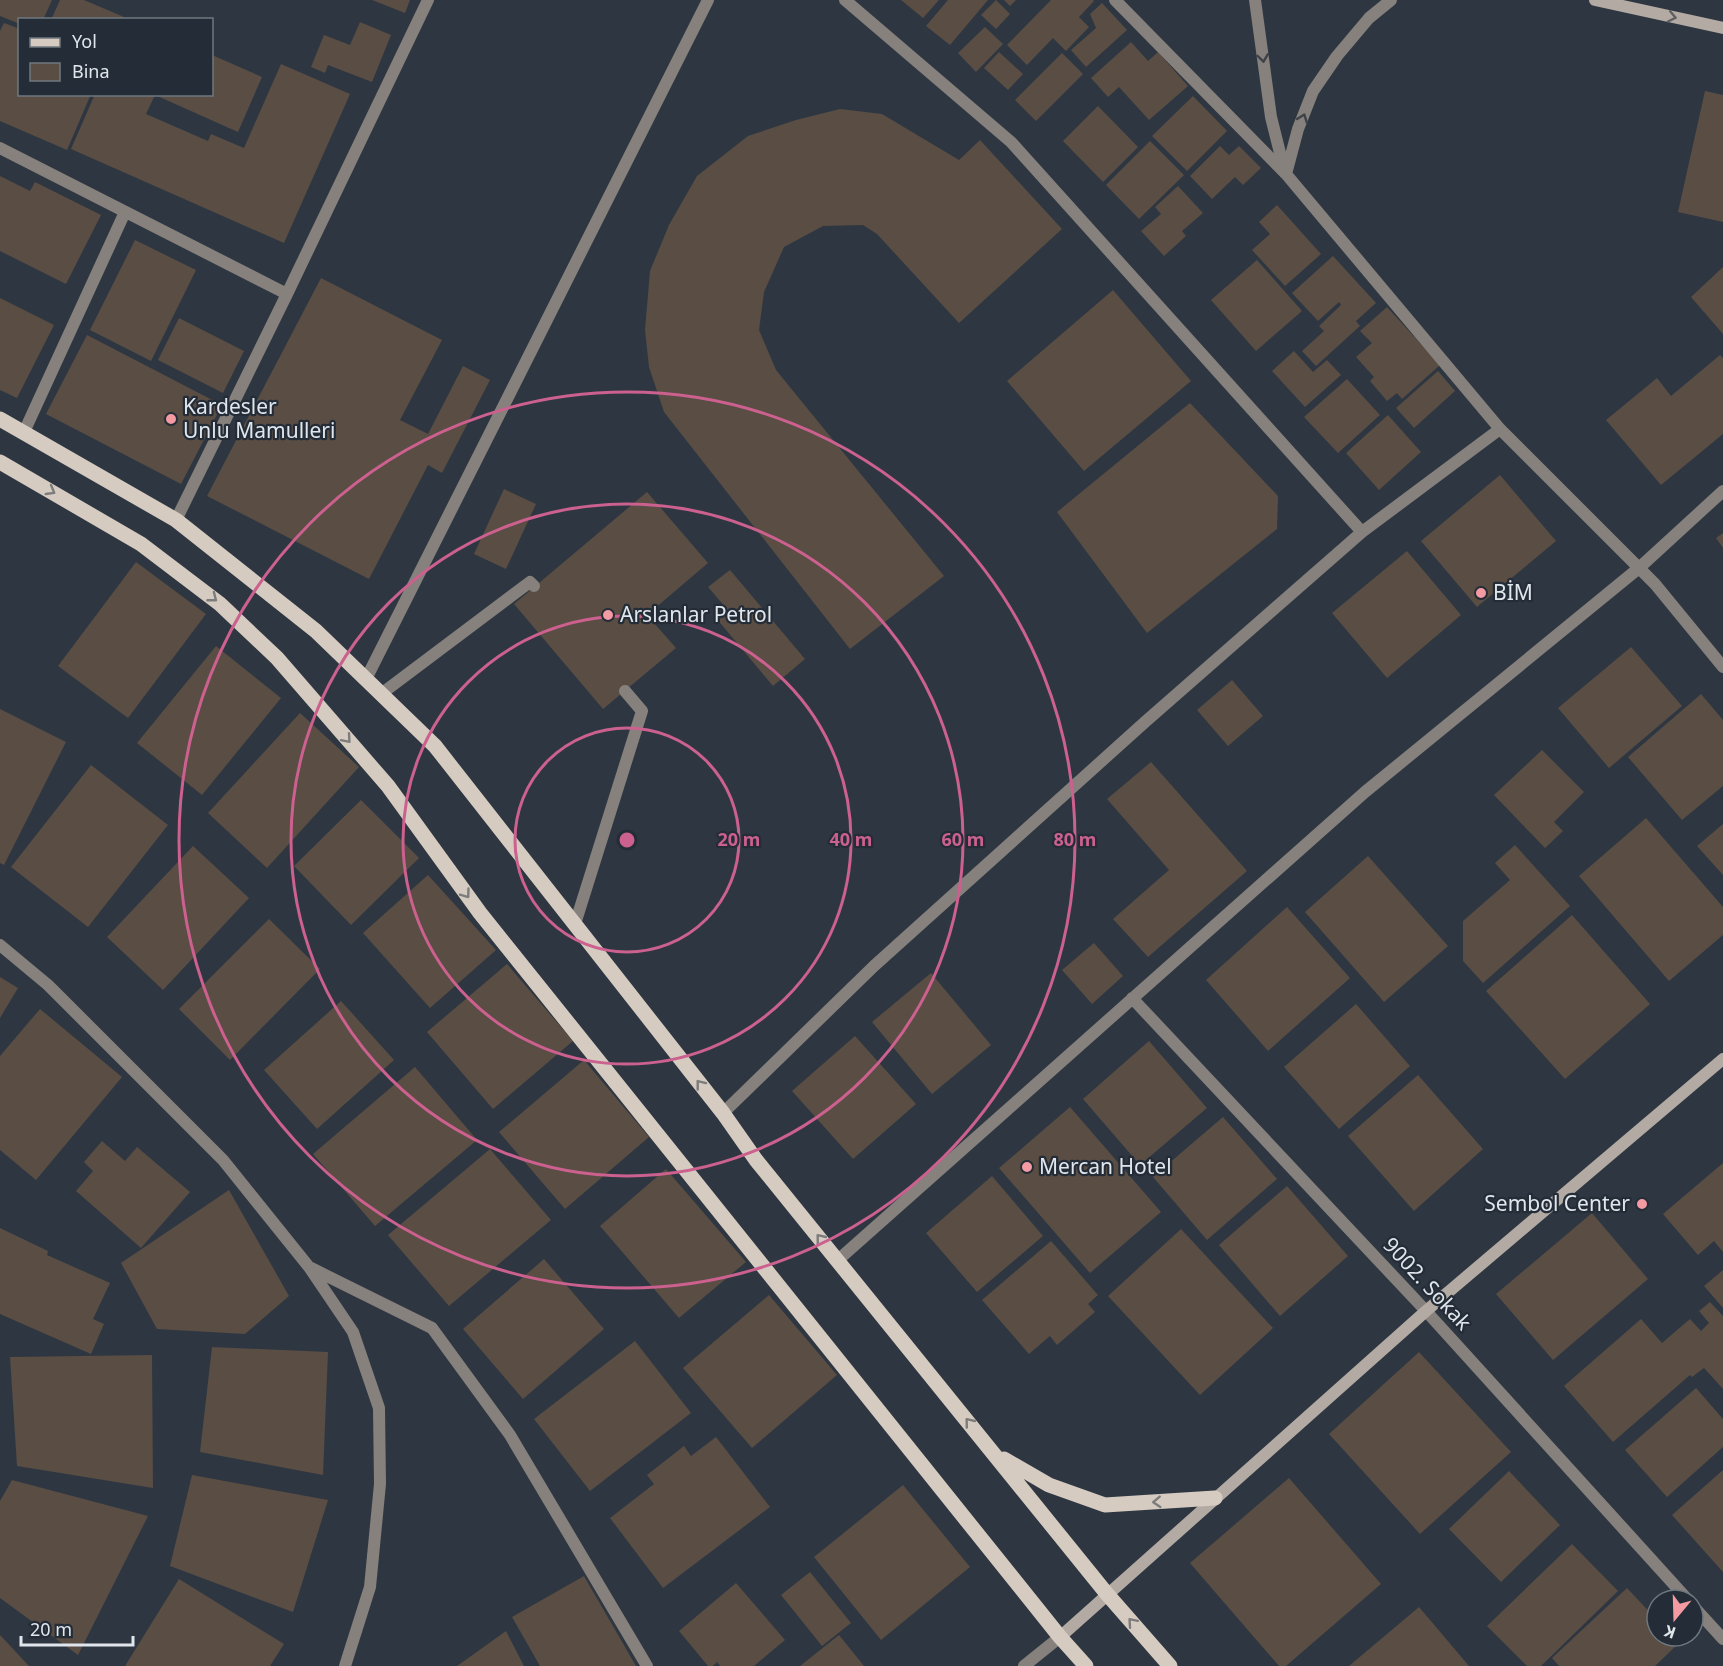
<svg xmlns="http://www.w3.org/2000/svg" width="1723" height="1666" font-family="'Noto Sans',sans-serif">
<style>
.building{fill:#594d44}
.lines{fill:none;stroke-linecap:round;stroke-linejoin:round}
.lane{stroke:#86817c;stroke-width:12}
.street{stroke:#86817c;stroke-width:12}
.secondary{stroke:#b3aba3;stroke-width:12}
.primary{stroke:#d6cbc1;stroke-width:15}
.oneway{stroke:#5d5f62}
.oneway2{stroke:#3c4248}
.oneway3{stroke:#7d7c7c}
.ring{fill:none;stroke:#cc608e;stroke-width:3}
.poi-dot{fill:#f49aa3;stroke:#242d37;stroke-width:2}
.labels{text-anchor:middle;stroke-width:4.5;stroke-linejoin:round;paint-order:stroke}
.poi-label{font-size:21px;fill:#e0e6ec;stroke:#242d37;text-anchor:start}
.street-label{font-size:21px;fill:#e0e6ec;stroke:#242d37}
.centre{fill:#cc608e;stroke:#242d37;stroke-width:3}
.ring-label{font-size:18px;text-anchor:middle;font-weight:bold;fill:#cc608e;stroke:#242d37;stroke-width:4.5;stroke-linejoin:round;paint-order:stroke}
</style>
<rect width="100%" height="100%" fill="#2e3741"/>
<path class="building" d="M0,0H52L43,20H20V24L0,16Z
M60,0H84L124,17L123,20H51Z
M372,0H410L405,13Z
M901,0H939L923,18Z
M948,0H988L950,45L926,26Z
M996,0L1010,14L996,29L981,15Z
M1004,0H1016L1010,6Z
M1051,0H1093L1094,1L1079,17L1089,27L1066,51L1053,38L1027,65L1007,45Z
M1102,3L1127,30L1086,67L1071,50L1096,28L1090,14Z
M360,22L391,35L372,82L328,65L325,73L311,67L324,35L350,45Z
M4,23L20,29V94H91L67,150L0,121V31Z
M985,27L1003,44L976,72L958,53Z
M1131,42L1148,61L1158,52L1188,86L1149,120L1119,87L1108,97L1091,78Z
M999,52L1023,74L1008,90L984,68Z
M1062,53L1083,74L1036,121L1015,100Z
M212,55L262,77L238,132L155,95L146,114L208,141L211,134L244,148L281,64L350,94L284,243L71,149L95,94H212Z
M1705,91L1723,95V222L1678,212Z
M1193,96L1227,131L1187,171L1152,136Z
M1098,106L1138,147L1103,182L1063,141Z
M840,109L882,114L959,160L980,140L1062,229L959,323L877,234L863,225L823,226L784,247L764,292L759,330L776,370L944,576L850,649L664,412L649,367L645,330L650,271L669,225L697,176L748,136L796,120Z
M1150,141L1184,175L1139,219L1106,185Z
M1220,146L1229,155L1239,146L1261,168L1243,185L1235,177L1212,199L1190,176Z
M0,176L30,191L35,182L101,215L66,284L0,251Z
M1178,186L1203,213L1182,231L1186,236L1164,256L1141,231L1161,214L1155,207Z
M1277,205L1321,254L1285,286L1252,250L1270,234L1259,222Z
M135,240L196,270L151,361L90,330Z
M1333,256L1376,303L1356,321L1360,326L1316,366L1302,351L1324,331L1319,326L1341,305L1339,302L1318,321L1292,293Z
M1257,260L1302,311L1256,351L1211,300Z
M1723,267V334L1691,297Z
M321,278L442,340L400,420L428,434L463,366L490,380L442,473L428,465L369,579L207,496Z
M1113,290L1191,381L1084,471L1007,381Z
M0,298L54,325L17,398L0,390Z
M1387,307L1440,365L1402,399L1397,393L1387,401L1370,381L1374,377L1356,357L1372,343L1360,331Z
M179,318L244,351L223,393L158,360Z
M87,335L222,405L181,484L46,414Z
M1294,351L1313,372L1327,360L1341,375L1305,407L1272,371Z
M1720,355L1723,358V434L1661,485L1606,420L1657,378L1671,396Z
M1438,371L1455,391L1414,428L1396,408Z
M1347,379L1380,415L1338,453L1304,417Z
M1190,403L1278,496L1277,529L1147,633L1057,512Z
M1388,415L1421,452L1379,490L1346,453Z
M1500,475L1556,541L1477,607L1421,541Z
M504,489L536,504L506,569L474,554Z
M647,492L708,563L647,615L676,648L603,709L514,604Z
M1723,533V548L1716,538Z
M1407,551L1461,615L1387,678L1332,613Z
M136,562L206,614L128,718L58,666Z
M730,570L805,659L773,686L716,618L727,609L708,587Z
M216,646L281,698L202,795L137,743Z
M1631,647L1682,706L1609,768L1558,708Z
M1232,680L1263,716L1228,746L1197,710Z
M1701,694L1723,720V786L1682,820L1628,757Z
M0,709L66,742L4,865L0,863Z
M300,713L359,767L267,868L208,813Z
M1542,750L1584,792L1554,822L1563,831L1545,848L1494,795Z
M1151,762L1247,871L1148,957L1113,919L1169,870L1107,799Z
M91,765L168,825L88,927L11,867Z
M361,800L419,858L351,925L294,866Z
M1646,818L1723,907V935L1669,981L1579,876Z
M1723,824V875L1697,846Z
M1515,845L1570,906L1483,983L1463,961V921L1510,880L1495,863Z
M193,846L249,898L163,990L107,937Z
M1368,856L1448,946L1384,1002L1305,912Z
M428,875L496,950L430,1008L363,933Z
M1287,907L1350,978L1268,1051L1206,980Z
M1572,915L1650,1004L1565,1079L1486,991Z
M269,919L320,969L230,1060L179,1009Z
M1094,943L1123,976L1092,1004L1062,970Z
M507,964L573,1041L493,1109L427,1032Z
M931,973L991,1045L932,1094L872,1022Z
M0,977L18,988L0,1018Z
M341,1001L394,1060L317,1129L264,1070Z
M1356,1004L1410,1066L1339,1129L1284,1067Z
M40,1009L122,1077L36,1180L0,1150V1056Z
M855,1036L916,1104L853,1159L792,1091Z
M1149,1041L1207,1108L1140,1165L1083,1099Z
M584,1060L649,1137L565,1209L499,1132Z
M415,1067L477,1140L375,1226L313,1154Z
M1418,1075L1483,1149L1414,1211L1348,1136Z
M1070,1107L1161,1212L1090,1273L999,1168Z
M1223,1117L1277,1179L1207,1240L1153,1177Z
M102,1141L125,1161L137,1147L190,1192L141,1248L76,1191L93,1171L84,1162Z
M490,1149L551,1220L449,1306L388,1235Z
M1723,1163V1252L1714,1241L1698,1255L1663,1214Z
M666,1169L746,1262L679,1318L600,1226Z
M992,1176L1043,1236L977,1292L926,1233Z
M1287,1186L1348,1256L1280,1316L1219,1245Z
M229,1190L289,1296L245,1334L157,1329L121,1263Z
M1592,1213L1648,1279L1553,1360L1496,1294Z
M0,1228L48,1251L47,1255L110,1283L93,1319L104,1324L91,1354L0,1314Z
M1181,1229L1273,1328L1200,1395L1108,1296Z
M1051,1241L1098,1295L1088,1304L1095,1312L1057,1345L1050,1336L1029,1354L982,1300Z
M544,1259L604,1329L523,1399L463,1329Z
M1723,1270V1308L1704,1286Z
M769,1295L837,1375L752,1448L683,1368Z
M1710,1302L1723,1316V1389L1704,1368L1692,1377L1690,1375L1613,1442L1564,1386L1641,1319L1662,1343L1690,1319L1701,1331L1709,1323L1699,1311Z
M635,1341L691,1413L590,1491L534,1419Z
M212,1347L328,1352L323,1475L200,1452Z
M1419,1352L1511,1452L1420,1534L1329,1434Z
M152,1355L153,1488L17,1466L10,1357Z
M1696,1388L1723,1419V1447L1667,1497L1625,1450Z
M716,1437L770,1507L663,1588L610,1518L654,1484L647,1475L684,1446L691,1456Z
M1723,1470V1572L1672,1515Z
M1509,1471L1560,1525L1501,1582L1449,1529Z
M192,1475L328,1500L293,1612L170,1566Z
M1289,1478L1381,1584L1286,1666H1279L1190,1563Z
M12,1480L148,1516L78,1655L0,1598V1501Z
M903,1485L970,1567L881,1640L814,1557Z
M1572,1544L1618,1591L1541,1666H1527L1487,1626Z
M810,1572L851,1623L822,1646L781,1595Z
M584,1576L636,1666H540L512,1617Z
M179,1579L284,1644L270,1666H125Z
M736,1583L785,1640L754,1666H720L717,1662L713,1666H708L679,1631Z
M1627,1588L1657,1620V1636H1673L1679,1643L1655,1666H1559L1552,1658Z
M1419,1607L1469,1666H1349Z
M506,1631L524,1666H457Z
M0,1635L29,1666H0Z
M839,1635L864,1666H800Z"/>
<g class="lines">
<path class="lane" d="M381,694L530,582L534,586
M575,924L642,711L625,691"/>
<path class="street" d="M845,0L1011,142L1362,532
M1115,0L1286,174L1500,429L1655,584L1723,667
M1255,0L1271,117L1285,173
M0,148L287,294
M1286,174L1298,129L1313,91L1337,56L1369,18L1391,0
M24,432L125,212
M176,520L287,294L428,0
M366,679L708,0
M0,945L48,985L223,1160L309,1267L353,1332L379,1408L380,1484L370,1587L345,1666
M1132,998L1426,1311L1688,1600
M723,1113L874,966L1145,722L1362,532L1500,429
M838,1260L1365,792L1639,568L1723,491
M311,1268L432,1328L510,1435L647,1666
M1693,1606L1723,1639
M1024,1666L1060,1637"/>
<path class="secondary" d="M1595,0L1723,28
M1060,1637L1426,1311L1723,1059"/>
<path class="primary" d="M0,419L176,520L316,631L435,746L723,1113L756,1160L1107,1594L1170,1666
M0,462L141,544L220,604L277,658L388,786L480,913L1060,1637L1086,1666
M1004,1459L1049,1485L1105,1505L1215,1498"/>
</g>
<defs><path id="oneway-chevron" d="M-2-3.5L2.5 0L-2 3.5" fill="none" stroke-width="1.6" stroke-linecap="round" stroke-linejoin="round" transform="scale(1.5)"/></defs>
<use class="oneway" href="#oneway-chevron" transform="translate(1672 17) rotate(12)"/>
<g class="oneway2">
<use href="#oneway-chevron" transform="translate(1263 58) rotate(82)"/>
<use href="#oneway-chevron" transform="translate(1303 118) rotate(-69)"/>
</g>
<g class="oneway3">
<use href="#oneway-chevron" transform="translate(51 491) rotate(30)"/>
<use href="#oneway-chevron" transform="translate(213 598) rotate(38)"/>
<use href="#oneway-chevron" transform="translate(347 739) rotate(49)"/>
<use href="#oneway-chevron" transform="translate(466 894) rotate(54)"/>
<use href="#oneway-chevron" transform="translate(700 1084) rotate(-128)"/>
<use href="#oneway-chevron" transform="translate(820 1238) rotate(-129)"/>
<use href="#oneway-chevron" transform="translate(969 1422) rotate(-129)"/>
<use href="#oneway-chevron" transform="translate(1157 1502) rotate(177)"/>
<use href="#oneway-chevron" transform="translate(1132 1622) rotate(-131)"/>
</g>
<g class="ring">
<circle cx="627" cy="840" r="112"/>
<circle cx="627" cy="840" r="224"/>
<circle cx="627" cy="840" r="336"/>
<circle cx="627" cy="840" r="448"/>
</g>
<g class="poi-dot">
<circle cx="171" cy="419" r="6"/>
<circle cx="1481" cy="593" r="6"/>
<circle cx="608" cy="615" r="6"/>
<circle cx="1027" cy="1167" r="6"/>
<circle cx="1642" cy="1204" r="6"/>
</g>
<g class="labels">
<g class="poi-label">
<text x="183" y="414">Kardesler<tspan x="183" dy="24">Unlu Mamulleri</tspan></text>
<text x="1493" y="600">BİM</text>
<text x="620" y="622">Arslanlar Petrol</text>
<text x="1039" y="1174">Mercan Hotel</text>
<text x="1630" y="1211" text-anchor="end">Sembol Center</text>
</g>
<g class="street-label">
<text transform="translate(1427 1284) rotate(47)" y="7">9002. Sokak</text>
</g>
</g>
<circle cx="627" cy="840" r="9" class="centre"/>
<g class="ring-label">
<text x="739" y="846">20 m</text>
<text x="851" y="846">40 m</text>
<text x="963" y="846">60 m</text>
<text x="1075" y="846">80 m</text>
</g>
<rect x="18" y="18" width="195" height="78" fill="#242d37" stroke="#6f777f" stroke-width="1.5"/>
<rect x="30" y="38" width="30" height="9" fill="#d6cbc1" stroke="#6f777f" stroke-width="1.5"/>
<text x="72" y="48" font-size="18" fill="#e0e6ec">Yol</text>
<rect x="30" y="63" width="30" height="18" fill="#594d44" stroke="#6f777f" stroke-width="1.5"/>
<text x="72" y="78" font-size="18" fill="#e0e6ec">Bina</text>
<g transform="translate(1675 1618) rotate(199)"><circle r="28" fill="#242d37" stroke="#6f777f" stroke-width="1.5"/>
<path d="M0-4.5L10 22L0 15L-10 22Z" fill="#f49aa3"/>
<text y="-9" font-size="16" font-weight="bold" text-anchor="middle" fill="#e0e6ec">K</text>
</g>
<path d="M21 1636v9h112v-9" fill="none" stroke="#e0e6ec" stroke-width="3"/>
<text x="30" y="1636" font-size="18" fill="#e0e6ec" stroke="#242d37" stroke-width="4.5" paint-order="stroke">20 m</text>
</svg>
